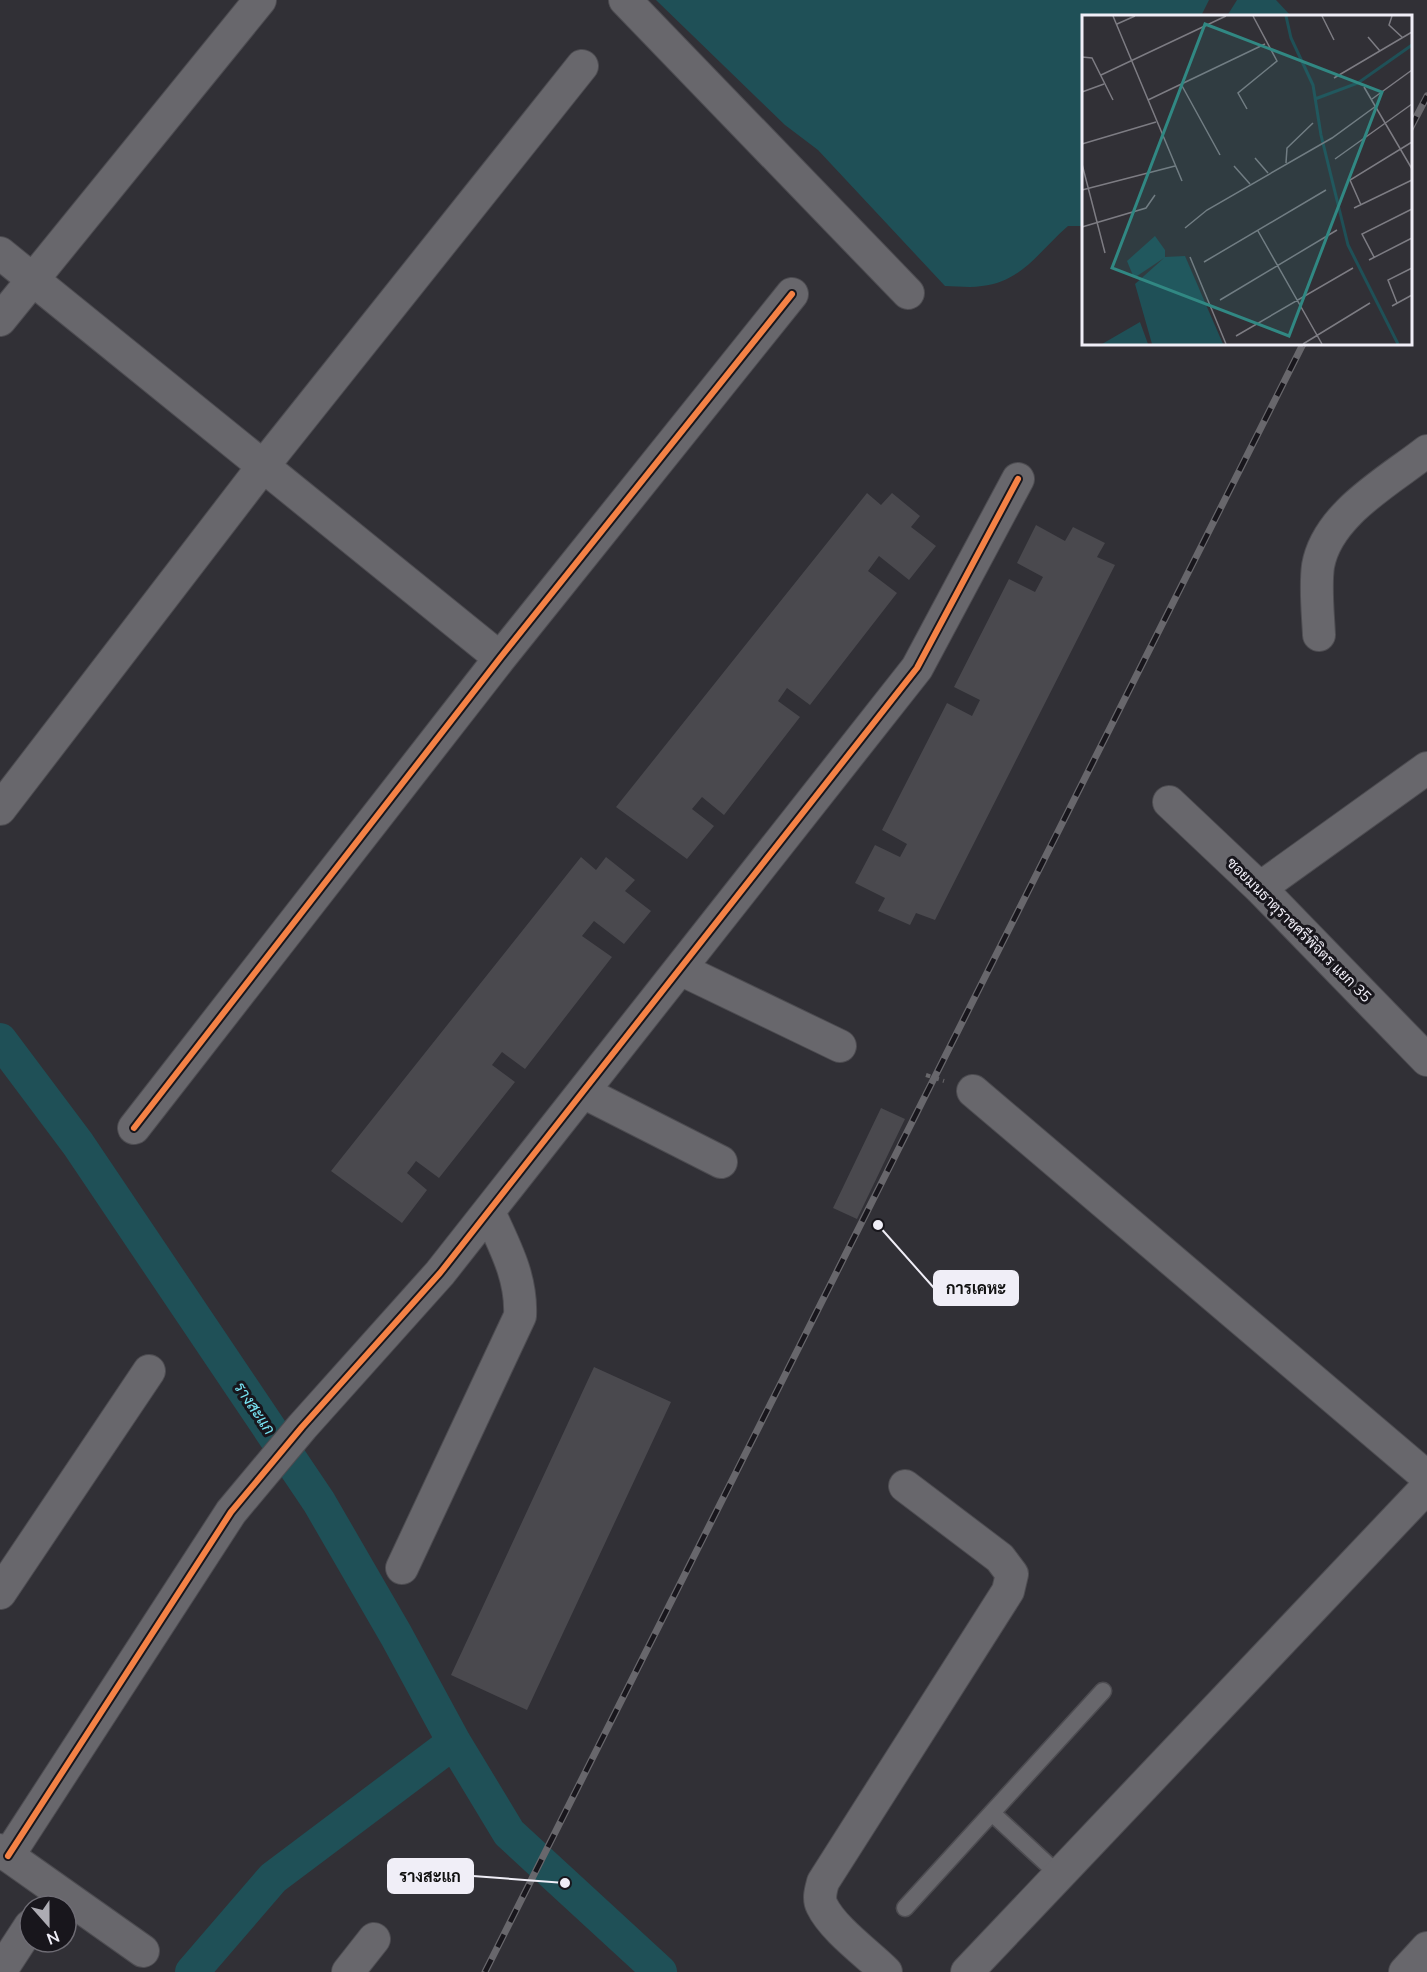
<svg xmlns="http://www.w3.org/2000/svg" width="1427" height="1972" font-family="Mulish,Sarabun,sans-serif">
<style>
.water{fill:#1f5057}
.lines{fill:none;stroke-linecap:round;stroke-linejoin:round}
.canal{stroke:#1f5057;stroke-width:34}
.building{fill:#4a494e}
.lane-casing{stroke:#4d4c51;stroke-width:19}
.street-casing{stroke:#4d4c51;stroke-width:34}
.path{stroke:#69686c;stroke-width:4;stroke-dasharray:4.5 4.5;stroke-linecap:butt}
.lane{stroke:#68676c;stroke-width:16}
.street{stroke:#68676c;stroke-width:32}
.rail-casing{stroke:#68676c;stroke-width:7}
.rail{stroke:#18161c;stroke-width:4.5;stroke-dasharray:14;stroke-linecap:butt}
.cycleway-casing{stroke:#18161c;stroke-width:10}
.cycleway{stroke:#f48246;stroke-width:6}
.labels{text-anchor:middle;stroke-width:6;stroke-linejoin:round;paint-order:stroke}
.street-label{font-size:15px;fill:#f0eef7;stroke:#18161c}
.water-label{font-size:16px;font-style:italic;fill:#78e4f3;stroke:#18161c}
.inset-river{fill:none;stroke:#1f5057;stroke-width:3}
.inset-road{fill:none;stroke:#7d7c83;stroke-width:1.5}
.view{fill:#318883;fill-opacity:0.15;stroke:#318883;stroke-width:3}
.inset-edge{fill:none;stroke:#f0eef7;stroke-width:3}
.leader{fill:none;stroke:#f0eef7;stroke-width:2}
.callout-dot{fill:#f0eef7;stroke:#18161c;stroke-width:2}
.callout{fill:#f0eef7;stroke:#f0eef7;stroke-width:2}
.callout-label{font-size:16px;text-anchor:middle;font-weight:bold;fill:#111}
</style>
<rect width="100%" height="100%" fill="#313036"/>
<path class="water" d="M656,0H1209L1201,16H1084L1083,226H1068C1040,250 1022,282 982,286C970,288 957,286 945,286L818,150L785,125Z
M1237,0H1276L1291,16H1227Z"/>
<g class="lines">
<path class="canal" d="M0,1040L78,1144L319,1502L396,1635L454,1742L509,1833L660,1972
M192,1972L273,1878L454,1742"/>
</g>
<path class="building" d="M867,493L881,505L892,493L920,516L911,527L936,546L909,580L879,556L868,571L897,593L810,705L787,688L778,701L800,717L724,815L702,797L692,809L714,826L687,859L616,807Z
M1036,525L1065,541L1073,527L1105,543L1097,557L1115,565L935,920L916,913L910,925L878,911L885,898L855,883L875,845L900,857L907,844L882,830L947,703L972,716L980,700L954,687L1009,579L1035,592L1043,577L1017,563Z
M581,857L596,870L606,857L635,880L625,891L651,911L624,944L594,921L582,936L612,957L525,1069L502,1052L492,1065L515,1082L439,1178L416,1161L407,1173L427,1190L402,1223L331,1171Z
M881,1108L905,1119L857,1219L833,1208Z
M594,1367L671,1402L527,1710L451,1675Z"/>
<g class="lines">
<defs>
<path id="lane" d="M992,1813L1059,1875
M905,1908L1103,1691"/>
<path id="street" d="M625,0L908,293
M0,253L500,658
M0,320L260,0
M1319,635C1318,613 1315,588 1318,566C1327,514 1389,481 1427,451
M1169,802L1260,888L1427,1060
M0,809L264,465L582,66
M1260,888L1427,768
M680,969L840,1046
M973,1091L1427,1477
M583,1092L721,1162
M134,1128L500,658L792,294
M402,1568L520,1316C522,1278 505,1247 489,1212
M0,1593L149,1371
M0,1850L143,1951
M8,1856L231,1512L302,1427L440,1273L917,668L1018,479
M0,1972L30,1926
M348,1972L374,1939
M886,1972C868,1954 833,1929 822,1906C818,1898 821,1890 823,1882L1008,1591L1012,1574L1000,1558L905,1486
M967,1972L1427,1487
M1405,1972L1427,1948"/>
</defs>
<use href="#lane" class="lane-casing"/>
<use href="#street" class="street-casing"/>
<path class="path" d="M926,1075L944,1081"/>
<use href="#lane" class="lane"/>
<use href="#street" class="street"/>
<defs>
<path id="rail" d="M1410,129L1427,96
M485,1972L1303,344"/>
</defs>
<use href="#rail" class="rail-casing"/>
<use href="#rail" class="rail"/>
<defs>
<path id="cycleway" d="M134,1128L500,658L792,294
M8,1856L231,1512L302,1427L440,1273L917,668L1018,479"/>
</defs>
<use href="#cycleway" class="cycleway-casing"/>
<use href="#cycleway" class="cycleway"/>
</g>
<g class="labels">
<g class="street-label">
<text transform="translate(1299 930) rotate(45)" y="5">ซอยมนธาตุราชศรีพิจิตร แยก 35</text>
</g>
<g class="water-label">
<text transform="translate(255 1408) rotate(56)" y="6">รางสะแก</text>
</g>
</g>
<g transform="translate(1082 15)">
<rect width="330" height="330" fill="#313036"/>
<path d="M73,221L83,235V242L103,241L141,329H70L53,269L82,243L52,263L45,246ZM58,307L66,329H20Z" fill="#1f5057"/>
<path class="inset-river" d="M204,1L209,23L231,70L239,120L266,230L316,329M233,84L276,68L330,30"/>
<path class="inset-road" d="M31,1L100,166M240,1L252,25M310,1L307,10L321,23M35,9L53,1M286,22L298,36M0,42L10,43L31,85M19,60L144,1M252,63L330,17M99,69L138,140M282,72L330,154M0,77L22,69M290,84L330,55M66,85L183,29M165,94L156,78L195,46L171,1M0,129L74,107M173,143L186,158M253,144L330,89M204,148L205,133L231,108M0,149L23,238M152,151L168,169M0,175L93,151M279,190L268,165L330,127M272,193L330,165M0,212L64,193L73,180M103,213L125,195L250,123L294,91M176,216L240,329M108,242L144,329M292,242L280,219L330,194M287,245L330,223M122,247L244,175M138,285L255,215M315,288L306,265L330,253M310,291L330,280M154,321L271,253M221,329L288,288"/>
<path class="view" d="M123,9L300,77L207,321L30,253Z"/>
<rect width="330" height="330" class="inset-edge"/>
</g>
<path class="leader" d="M878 1225L934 1288M565 1883L473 1876"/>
<g class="callout-dot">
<circle cx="878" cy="1225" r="6"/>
<circle cx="565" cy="1883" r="6"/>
</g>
<g class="callout">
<rect x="934" y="1271" width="84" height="34" rx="6"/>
<rect x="388" y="1859" width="85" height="34" rx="6"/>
</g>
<g class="callout-label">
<text x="976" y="1294">การเคหะ</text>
<text x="430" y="1882">รางสะแก</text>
</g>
<g transform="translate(48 1924) rotate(159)"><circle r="28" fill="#18161c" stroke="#6e6c74" stroke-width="1.5"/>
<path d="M0-4.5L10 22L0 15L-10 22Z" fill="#adacb3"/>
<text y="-9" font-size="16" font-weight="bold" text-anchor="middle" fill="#f0eef7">N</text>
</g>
</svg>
